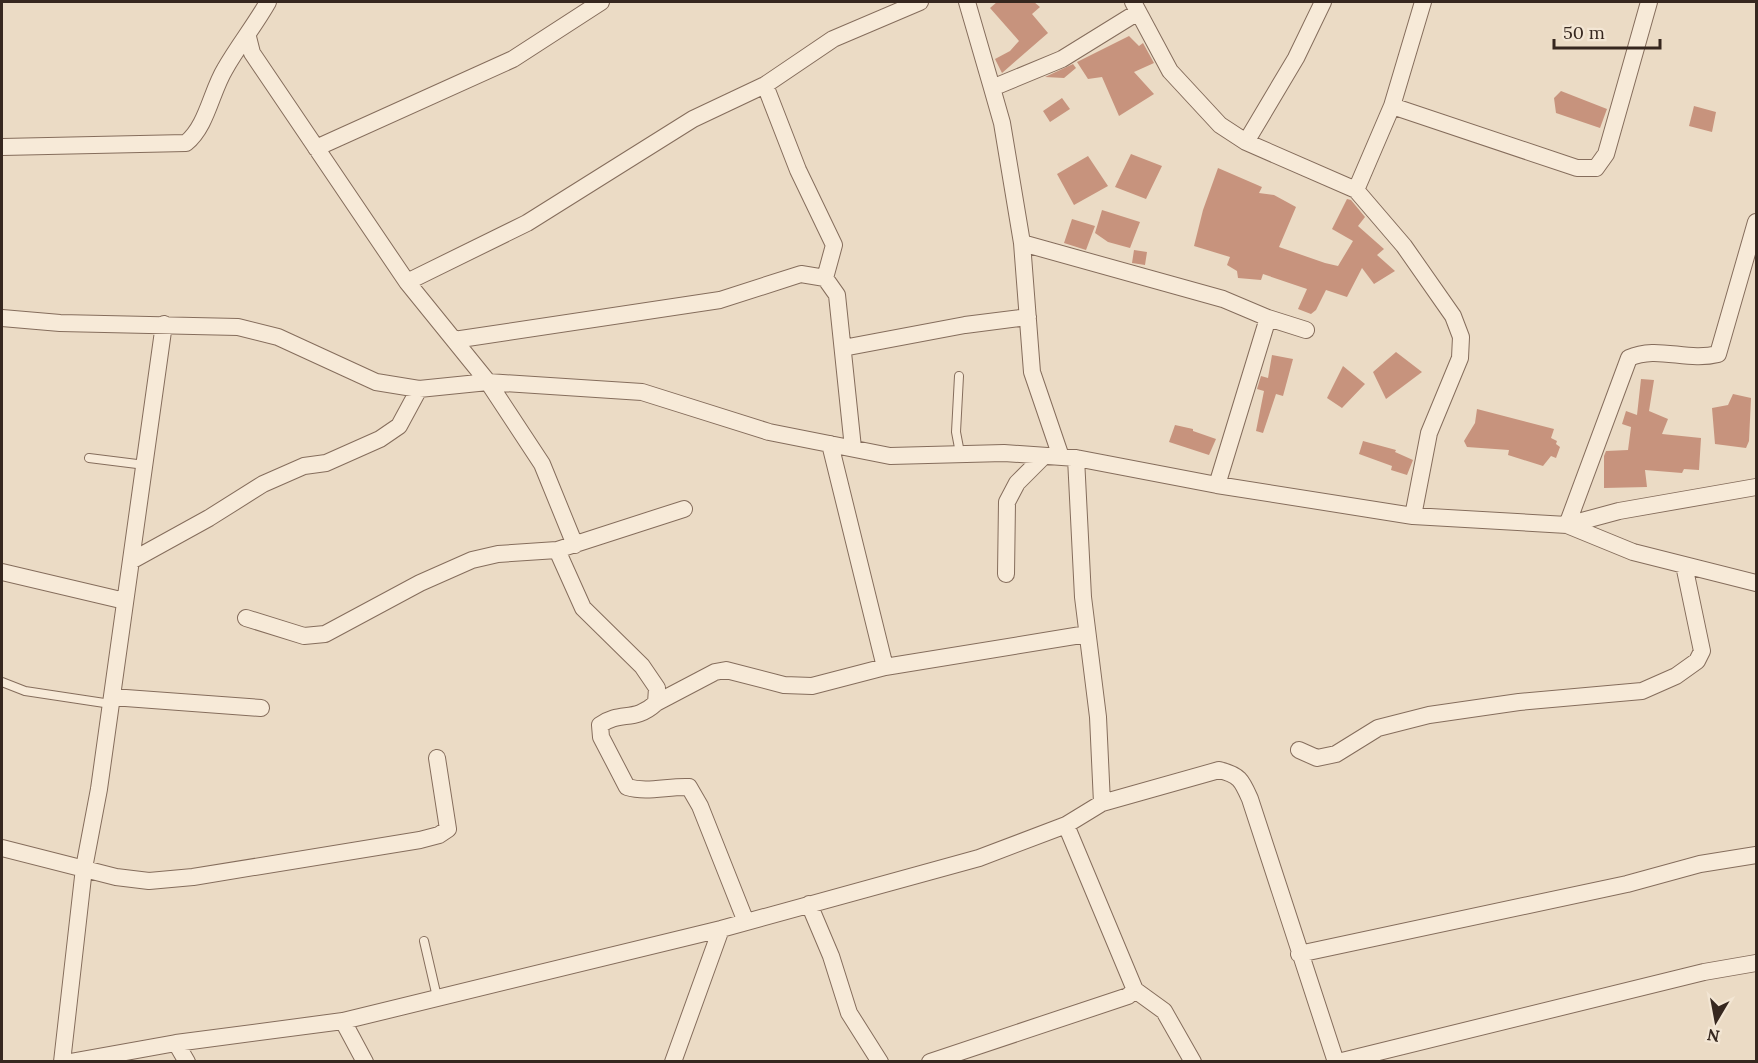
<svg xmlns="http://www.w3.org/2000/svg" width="1758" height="1063" font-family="Lora,serif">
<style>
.building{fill:#c7937d}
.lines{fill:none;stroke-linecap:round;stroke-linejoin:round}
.lane-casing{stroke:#856d5c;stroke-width:10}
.street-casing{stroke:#856d5c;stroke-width:18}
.lane{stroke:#f7ead8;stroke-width:8}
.street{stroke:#f7ead8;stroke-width:16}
</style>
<rect width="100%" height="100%" fill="#ebdbc5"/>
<path class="building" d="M997,2H1034L1040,7L1032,14L1048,33L1002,73L995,59L1010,51L1019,41L990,8Z
M1129,36L1139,46L1143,43L1154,63L1134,72L1154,94L1119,116L1102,77L1088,79L1077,62Z
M1073,64L1076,68L1064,78L1045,77Z
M1561,91L1607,109L1600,128L1556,113L1554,98Z
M1062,98L1070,109L1050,122L1043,111Z
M1694,106L1716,112L1712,132L1689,126Z
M1131,154L1162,166L1146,199L1115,187Z
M1088,156L1108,186L1074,205L1057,174Z
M1218,168L1262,187L1259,193L1274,195L1296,207L1279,247L1325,263L1338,266L1353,241L1332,229L1347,199L1351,200L1365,217L1358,226L1384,249L1377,255L1395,271L1374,284L1362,268L1347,297L1326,290L1316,310L1311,314L1298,309L1307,289L1263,274L1261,280L1238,278L1237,271L1227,265L1230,257L1194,246L1203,210Z
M1102,210L1140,222L1130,248L1108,242L1095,233Z
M1072,219L1095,226L1086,250L1064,243Z
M1134,250L1147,252L1145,265L1132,263Z
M1396,352L1422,372L1386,399L1373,372Z
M1272,355L1293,359L1283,396L1276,394L1263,433L1256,431L1264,391L1257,389L1261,376L1268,378Z
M1343,366L1365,384L1342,408L1327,398Z
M1641,379L1654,380L1649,411L1668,419L1662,434L1701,438L1699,470L1684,469L1682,473L1645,470L1647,487L1604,488V456L1606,451L1628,450L1631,427L1622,424L1626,411L1637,415Z
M1733,394L1751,398L1749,441L1746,448L1715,444L1712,408L1728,405Z
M1477,409L1554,429L1551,438L1557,441L1556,444L1560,447L1556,458L1551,456L1543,466L1508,455L1509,450L1467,447L1464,441L1475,423Z
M1175,425L1193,429V431L1216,439L1209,455L1169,442Z
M1363,441L1396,450L1395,452L1413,460L1407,475L1391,470L1392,466L1359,454Z"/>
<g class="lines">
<defs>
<path id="lane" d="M959,376L956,432L960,453
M89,458L145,465
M2,682L25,691L111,704
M424,941L437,997"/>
<path id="street" d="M967,2L992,88
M1133,2L1170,71L1220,125L1246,142L1356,190L1404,246L1453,316L1461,337L1460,358L1429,433L1413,516
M248,37L252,53L407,282L488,382L542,464L575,545
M765,85L798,170L834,245L825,278
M1392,106L1577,168H1596L1606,154L1649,2
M1246,142L1296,58L1323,2
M2,147L186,143C207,126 211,92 225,69C238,46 255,25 268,2
M316,148L513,59L601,2
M1356,190L1392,106L1423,2
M1022,243L1223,299L1268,318
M407,282L527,223L693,119L765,85L833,39L920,2
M2,318L60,323L238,327L278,337L376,382L419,389L488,382L642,392L769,432L890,456L1004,453L1076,458L1217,485L1413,516L1567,525L1633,552L1756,583
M454,340L720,300L801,274L825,278L837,295L853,448
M843,348L965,325L1028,317
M830,444L885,667
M1061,457L1032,372L1022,243L1002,123L992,88L1062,59L1138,12
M1076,458L1083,597L1098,717L1102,803
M1217,485L1268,318L1306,330
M1567,525L1629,358C1657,345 1687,362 1718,354L1756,222
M1567,525L1619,511L1756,487
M557,550L583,608L642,666L657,688L656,703C634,723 621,710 600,725L601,737L627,787C647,793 668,786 689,787L700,806L746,922
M131,561L209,518L263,484L304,466L326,463L380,439L399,426L419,389
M2,572L125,601
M1006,574L1007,502L1017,483L1044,456
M246,618L304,636L325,634L420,583L472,560L498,554L557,550L684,509
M112,697L261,708
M656,703L715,672L726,670L784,685L812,686L885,667L1087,634
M1299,750L1317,758L1336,754L1378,728L1429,715L1519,702L1642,691L1676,676L1697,661L1702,651L1684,565
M2,848L116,877L149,881L193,877L420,840L439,835L448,829L437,758
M809,904L831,956L849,1013L880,1062
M1299,954L1627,884L1700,864L1756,855
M1135,990L1164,1011L1193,1062
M343,1021L365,1062
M176,1043L187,1062
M62,1062L84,868L99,789L164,324
M70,1062L176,1043L343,1021L721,929L979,858L1066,825L1102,803L1219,770C1240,775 1242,781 1250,799L1336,1062
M673,1062L721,929
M930,1062L1128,996L1135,990L1066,825
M1338,1062L1704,972L1756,963"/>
</defs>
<use href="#lane" class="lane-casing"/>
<use href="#street" class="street-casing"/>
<use href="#lane" class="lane"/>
<use href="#street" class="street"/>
</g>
<rect width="1758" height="1063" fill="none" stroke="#36271f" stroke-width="6"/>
<g transform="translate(1716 1021) rotate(190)" stroke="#f3e6d4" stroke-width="4.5" paint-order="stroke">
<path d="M0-4.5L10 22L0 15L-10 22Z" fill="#36271f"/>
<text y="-9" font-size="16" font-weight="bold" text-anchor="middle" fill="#36271f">N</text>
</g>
<path d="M1554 39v9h106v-9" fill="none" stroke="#36271f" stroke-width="3"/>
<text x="1563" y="39" font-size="18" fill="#36271f" stroke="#f3e6d4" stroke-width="4.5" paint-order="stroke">50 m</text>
</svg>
